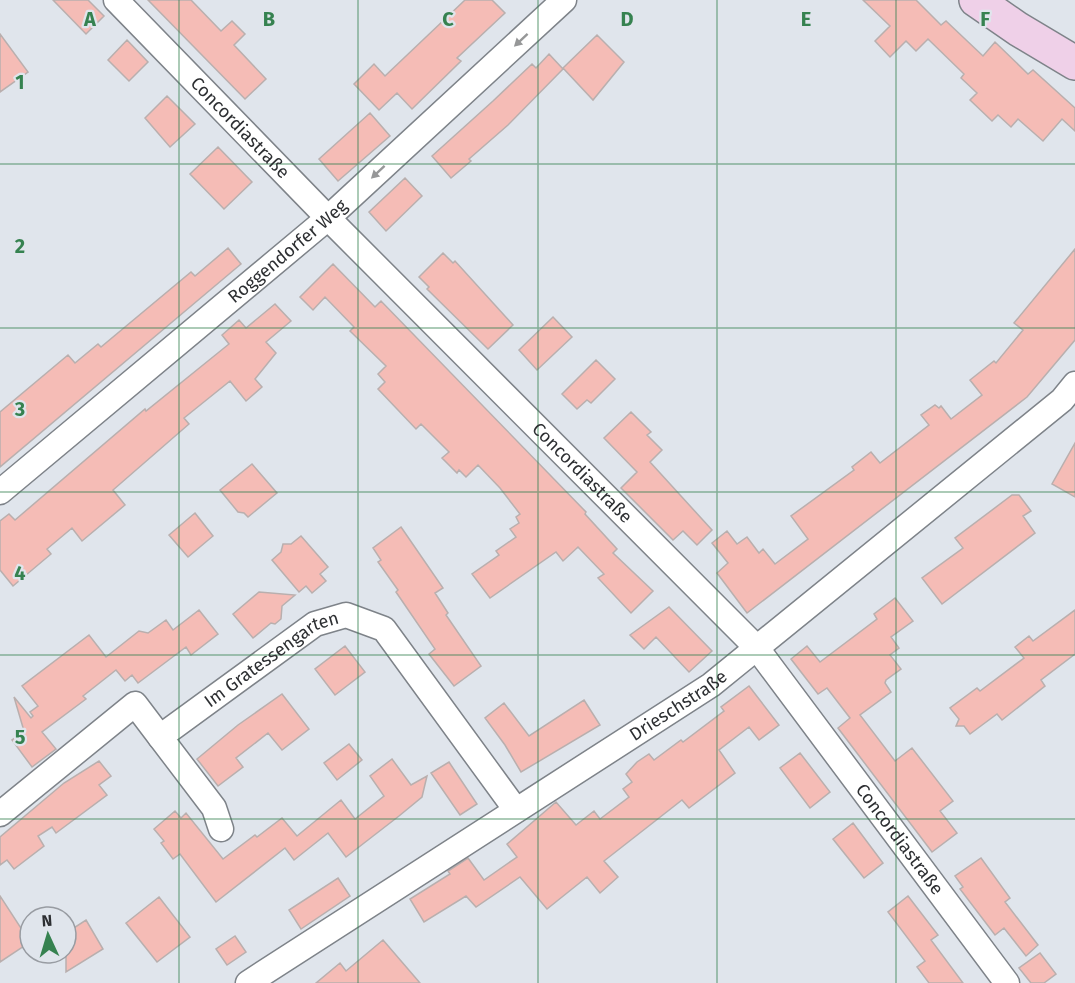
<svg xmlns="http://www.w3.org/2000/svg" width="1075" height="983" font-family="'Fira Sans',sans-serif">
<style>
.building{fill:#f5bcb6;stroke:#b9afae;stroke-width:1.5}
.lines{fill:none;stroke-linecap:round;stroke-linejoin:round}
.minor-casing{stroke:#7e8389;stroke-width:27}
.secondary-casing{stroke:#7e8389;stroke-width:36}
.minor{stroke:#fff;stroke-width:24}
.secondary{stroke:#efd0e8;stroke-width:33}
.oneway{fill:#969798}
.grid{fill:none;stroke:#368250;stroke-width:1.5;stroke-opacity:0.55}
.labels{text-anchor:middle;stroke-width:4.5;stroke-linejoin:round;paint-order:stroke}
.street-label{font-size:18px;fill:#2d2f32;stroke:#e0e5ec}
.grid-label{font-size:20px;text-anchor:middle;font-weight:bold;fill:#368250;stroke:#e0e5ec;stroke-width:4.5;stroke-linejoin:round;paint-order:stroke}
</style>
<rect width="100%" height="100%" fill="#e0e5ec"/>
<path class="building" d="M53,0H88L104,16L86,34Z
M148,0H191L221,31L232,21L245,34L234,45L266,79L245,99Z
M465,0H492L505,13L457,58L461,61L412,109L397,93L379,110L354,84L374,64L385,76Z
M863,0H916L941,25L946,21L983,56L995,42L1028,74L1033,70L1075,108V131L1062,119L1043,141L1018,119L1011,127L998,115L992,121L970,100L977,93L961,78L964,74L928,39L916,51L906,41L890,57L875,41L890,26Z
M0,34L28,72L0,92Z
M597,35L624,62L593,100L563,68Z
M127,40L148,62L129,81L108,60Z
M549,54L563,69L508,125L469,159L471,161L451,178L432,156L493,101L532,64L536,68Z
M167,96L195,124L170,147L145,118Z
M370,113L390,136L338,181L319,159Z
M218,147L252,182L224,209L190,174Z
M405,178L422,196L386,231L369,212Z
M228,248L241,264L0,467V412L68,355L75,363L98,344L101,347L191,272L195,276Z
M1075,249V340L1027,397L747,613L717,573L728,563L712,543L727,531L737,544L747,537L759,553L763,549L775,564L808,539L791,516L854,470L852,467L871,452L880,463L929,425L921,415L935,405L939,408L941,406L951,419L982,395L970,380L994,361L996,363L1023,330L1014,323Z
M443,253L453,263L455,261L513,325L488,349L427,289L429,287L419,277Z
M333,264L375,307L381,301L586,512L585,514L617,549L613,553L653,591L631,613L598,578L604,574L578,547L563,561L556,552L490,598L472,574L499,555L496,551L516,537L510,529L519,523L516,517L520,514L500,488L478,465L466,477L459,470L457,473L442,458L449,452L421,424L416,429L378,389L385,382L378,374L386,366L350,331L354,327L325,297L313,310L300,297Z
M275,304L291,321L266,342L276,353L255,379L262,387L246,401L230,381L184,418L189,424L113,490L125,505L82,541L72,528L47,549L51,554L13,586L0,570V521L9,514L15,520L145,409L146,411L229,344L222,335L239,320L246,328Z
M553,317L572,337L537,370L519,350Z
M596,360L615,379L591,403L587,400L577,409L562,394Z
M631,412L651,432L647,435L662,450L650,462L712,530L697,545L683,531L673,540L621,488L637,472L604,438Z
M1075,443V497L1052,484Z
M252,464L277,493L248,517L244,513L238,512L220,490Z
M1012,495H1019L1031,511L1023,516L1035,533L942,604L922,578L963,548L955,538Z
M195,513L213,536L188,557L169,535Z
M401,527L443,588L435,593L448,613L446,615L481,666L454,686L429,654L435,649L396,592L398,590L378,562L381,560L373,548Z
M301,536L328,567L320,574L326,581L312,593L306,586L299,592L272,560L281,552L283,544H291Z
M259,592L295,595L282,606L281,619L275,624L271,623L253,638L233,614Z
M895,598L913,621L891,637L899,648L890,655L901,669L886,680L885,683L891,692L860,715L895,761L912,748L953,801L940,811L957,833L932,852L838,728L850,718L827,688L818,694L791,659L807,646L820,662L877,619L874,614Z
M669,607L712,651L689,672L656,637L644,649L630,635Z
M199,610L218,634L191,655L186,647L138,683L132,675L125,681L116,670L83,696L86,699L42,732L56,749L32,767L12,740L24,731L14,697L31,718L33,716L30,712L38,706L22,686L89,635L106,657L139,631L148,633L166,620L173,630Z
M1075,610V654L1041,680L1045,686L1002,720L997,714L970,734L964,726H956L959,719L950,708L977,688L980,691L1024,658L1015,647L1029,636L1033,641Z
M345,646L365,672L335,695L315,669Z
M749,686L779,725L759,740L749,727L719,750L735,773L689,808L682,800L604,861L618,877L600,893L587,877L547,909L520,877L476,907L466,896L424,922L410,899L450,874L448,871L468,858L484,880L517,857L507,844L556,802L576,825L594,811L600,819L629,797L623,789L632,782L626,774L637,762L649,754L654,760L681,740L683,742L724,711L721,707Z
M282,694L309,729L282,750L268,733L236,758L243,767L218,786L197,759L238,725Z
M584,700L600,725L521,772L505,745L485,718L504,703L529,736Z
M349,744L362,760L337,780L324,763Z
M800,753L830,792L810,808L780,768Z
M392,759L411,785L427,776L422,797L399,816L346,857L328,833L294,860L285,848L216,902L180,854L173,859L161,843L164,841L154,829L175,811L181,818L186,813L223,859L255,835L257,837L282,818L297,836L341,800L355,819L384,796L370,776Z
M99,761L111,776L99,785L107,795L56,833L52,827L38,836L44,846L14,869L7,860L0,865V837L64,783Z
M449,762L477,804L460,815L431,773Z
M853,823L883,863L864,878L833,839Z
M981,858L1010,898L1005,902L1038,945L1026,956L1004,928L995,935L960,889L963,887L955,876Z
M338,878L350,896L301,929L289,910Z
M0,896L30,942L0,962Z
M908,896L938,935L931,940L963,983H929L917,967L925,961L888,912Z
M159,897L190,937L157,962L126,923Z
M86,920L103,949L66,972V933Z
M235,936L246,952L227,965L216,949Z
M383,940L420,983H316L340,963L346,971Z
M1040,953L1056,974L1044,983H1031L1019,968Z"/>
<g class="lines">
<defs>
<g id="minor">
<path id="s1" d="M116,0L328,218L756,647L1007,983"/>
<path id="s2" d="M0,492L328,218L564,0"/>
<path d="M0,814L135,704L160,737"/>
<path id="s3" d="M221,829L214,808L160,737L315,624L346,615L384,629L516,810"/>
<path id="s4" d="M248,983L711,685L1062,400L1075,384"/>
</g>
<path id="secondary" d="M976,0L1018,29L1075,63"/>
</defs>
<use href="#minor" class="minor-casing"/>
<use href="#secondary" class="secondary-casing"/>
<use href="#minor" class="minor"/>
<use href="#secondary" class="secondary"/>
</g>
<defs><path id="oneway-solid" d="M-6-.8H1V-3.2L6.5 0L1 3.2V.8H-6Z" transform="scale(1.5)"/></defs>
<g class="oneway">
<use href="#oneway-solid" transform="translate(521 40) rotate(137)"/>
<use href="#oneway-solid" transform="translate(378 172) rotate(137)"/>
</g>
<path class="grid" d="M179,0V983M358,0V983M538,0V983M717,0V983M896,0V983M0,164H1075M0,328H1075M0,492H1075M0,655H1075M0,819H1075"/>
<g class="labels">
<g class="street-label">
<text dy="6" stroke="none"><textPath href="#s1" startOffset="178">Concordiastraße</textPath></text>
<text dy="6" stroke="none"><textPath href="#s2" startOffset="375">Roggendorfer Weg</textPath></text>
<text dy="6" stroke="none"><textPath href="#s1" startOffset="664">Concordiastraße</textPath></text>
<text dy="6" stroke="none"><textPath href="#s3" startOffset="248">Im Gratessengarten</textPath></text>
<text dy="6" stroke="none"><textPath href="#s4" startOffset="512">Drieschstraße</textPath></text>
<text dy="6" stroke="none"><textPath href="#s1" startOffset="1150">Concordiastraße</textPath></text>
</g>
</g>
<g class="grid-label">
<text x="90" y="26">A</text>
<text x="269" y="26">B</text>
<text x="448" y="26">C</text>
<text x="627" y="26">D</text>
<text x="806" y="26">E</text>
<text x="985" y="26">F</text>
<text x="20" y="89">1</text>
<text x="20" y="253">2</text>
<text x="20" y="416">3</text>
<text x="20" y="580">4</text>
<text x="20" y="744">5</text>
</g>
<g transform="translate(48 935) rotate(356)"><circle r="28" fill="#e0e5ec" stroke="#989ca2" stroke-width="1.5"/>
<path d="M0-4.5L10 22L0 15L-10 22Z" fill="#368250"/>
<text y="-9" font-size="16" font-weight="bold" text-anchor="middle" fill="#2d2f32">N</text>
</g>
</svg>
